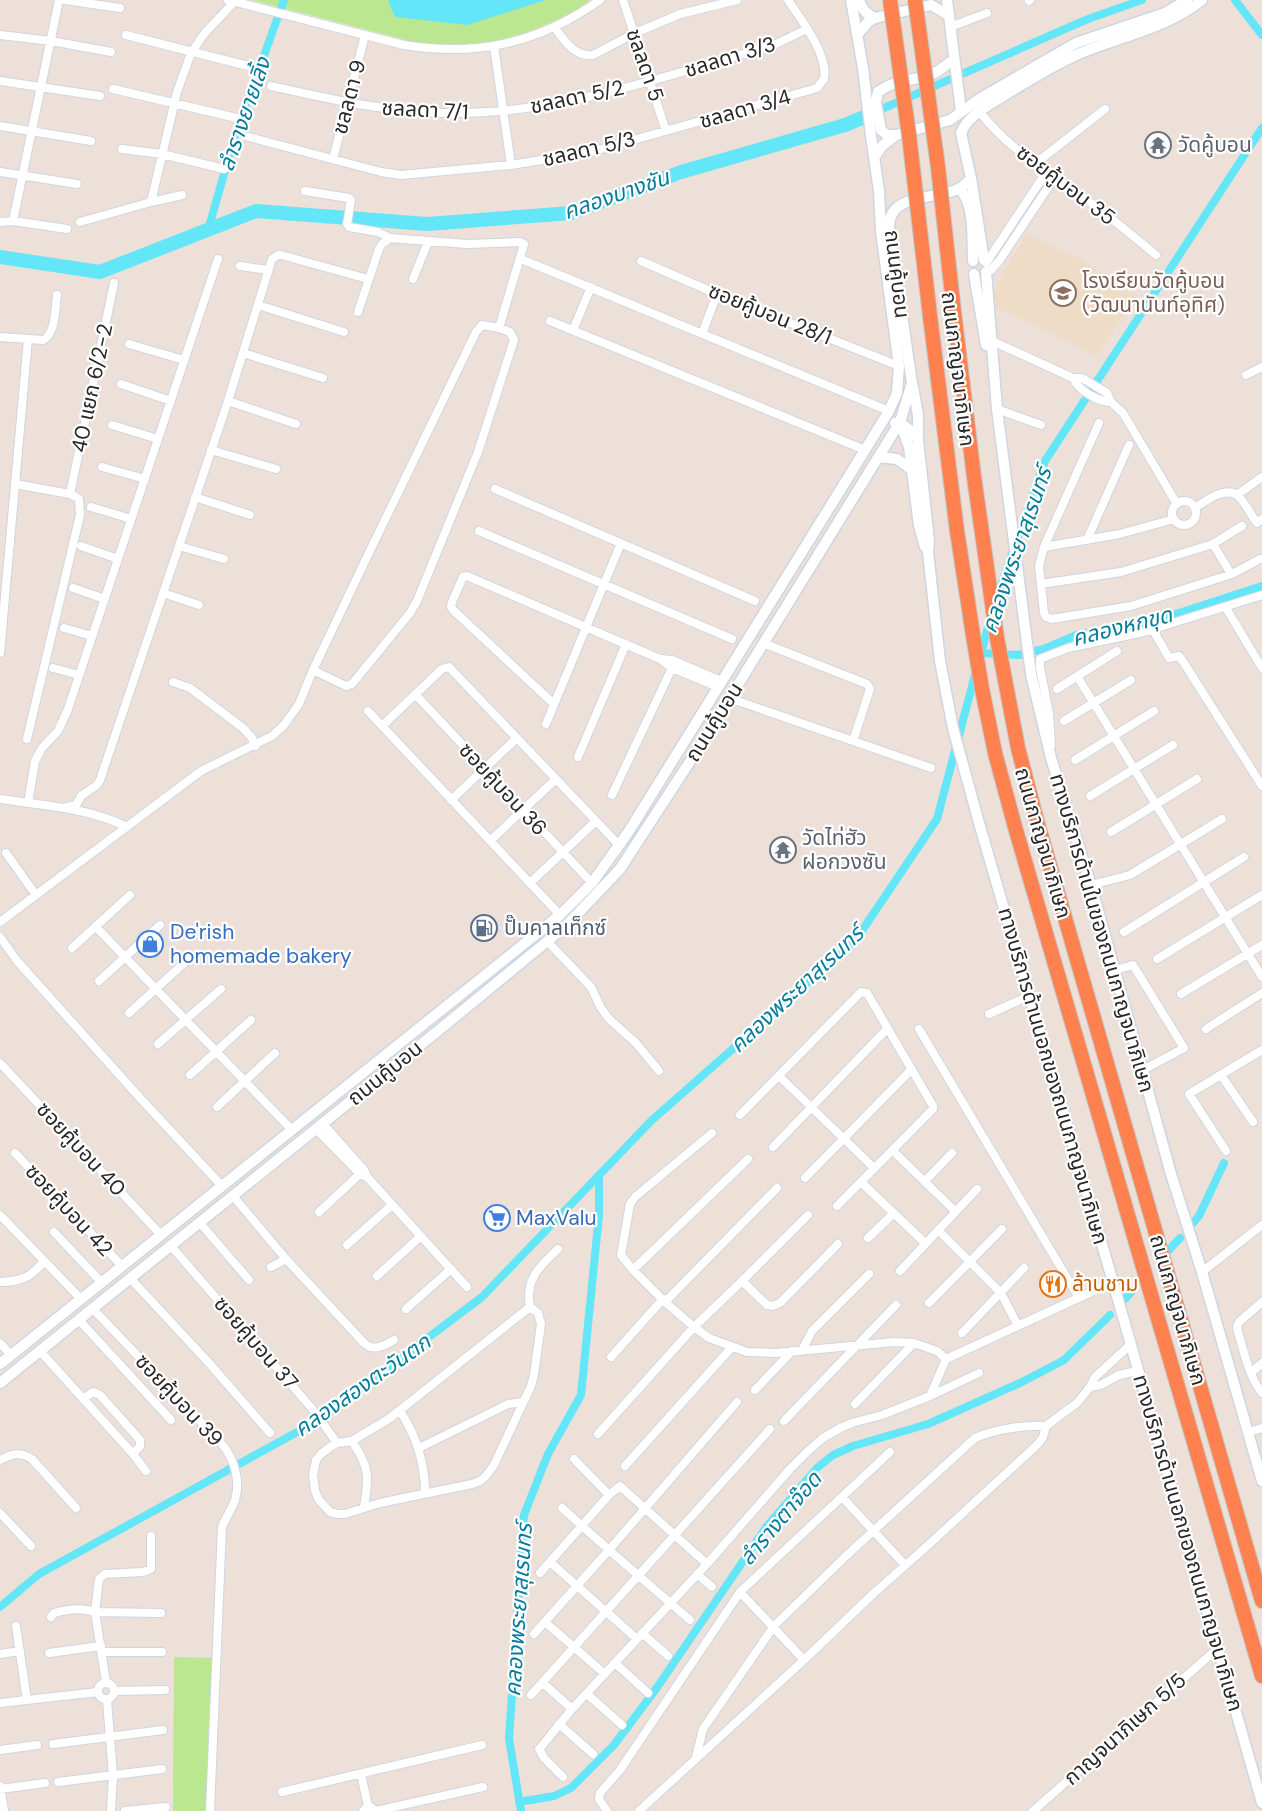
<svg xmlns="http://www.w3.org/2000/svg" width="1262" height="1811" font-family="'DM Sans','Noto Sans Thai',sans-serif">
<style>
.education{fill:#efdcc6}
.green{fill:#bbe790}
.water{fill:#63e6f7}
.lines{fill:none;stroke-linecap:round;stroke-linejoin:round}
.canal{stroke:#63e6f7;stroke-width:8}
.river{stroke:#63e6f7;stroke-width:14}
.minor-casing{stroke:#ced5e3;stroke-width:10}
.secondary-casing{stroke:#ced5e3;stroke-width:13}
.motorway-casing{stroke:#c3c3c3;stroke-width:16}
.minor{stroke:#fff;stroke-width:8}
.secondary{stroke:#fff;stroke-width:10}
.motorway{stroke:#ff8150;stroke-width:14}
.motorway-bridge-casing{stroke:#c3c3c3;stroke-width:16;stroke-linecap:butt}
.motorway-bridge{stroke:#ff8150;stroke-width:14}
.labels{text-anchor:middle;stroke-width:4.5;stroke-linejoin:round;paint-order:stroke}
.street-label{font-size:21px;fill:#282828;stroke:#fff}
.worship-label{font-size:21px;fill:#5b616d;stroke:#fff;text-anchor:start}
.education-label{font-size:21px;fill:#785e54;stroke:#fff;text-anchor:start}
.service-label{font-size:21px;fill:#4e5e75;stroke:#fff;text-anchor:start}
.shop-label{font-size:21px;fill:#366cbe;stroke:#fff;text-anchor:start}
.food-label{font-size:21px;fill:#c56008;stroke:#fff;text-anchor:start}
.water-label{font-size:22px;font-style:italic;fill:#057d9a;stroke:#fff}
</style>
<rect width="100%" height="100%" fill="#ece0d8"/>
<path class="education" d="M1026,234L1081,259L1136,296L1097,356L996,307L993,291Z"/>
<path class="green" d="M252,0H590L569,15L525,33L471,47H433Z
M174,1657L215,1658L206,1811H173Z"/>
<path class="water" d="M388,0H546L467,25L395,17Z"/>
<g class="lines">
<path class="canal" d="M1235,0L1262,35
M875,112L1088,19L1142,0
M208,230L235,136L284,0
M995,602L1045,461L1262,128
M981,653L1018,655L1044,649L1079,634L1139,626L1262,586
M980,657L991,616
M1193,1223L1199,1216L1224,1163
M1168,1251L1180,1238
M1122,1302L1133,1290
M0,1607L39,1574L319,1420L482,1297L651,1121L855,941L937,819L976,671
M519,1802L554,1796L571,1788L614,1745L656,1689L767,1526L817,1468L833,1455L853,1446L928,1424L1022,1382L1064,1360L1110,1315
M521,1811L509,1739L524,1515L548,1454L581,1395L599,1215V1175"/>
<path class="river" d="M0,257L100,272L256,211L427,224L571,213L681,172L845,125L869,115"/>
<defs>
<path id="minor" d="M65,0L120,8
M228,0L404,45C478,57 539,43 600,0
M623,0L666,131
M1029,1L1030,0
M950,27L987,13
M555,28C565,41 574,57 593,55L633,34L680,14L737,0
M0,35L51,41L111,52
M126,35L256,68
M494,46L511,165
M0,81L100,96
M271,86C329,99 386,112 446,113C554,115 656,79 757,50L776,44L807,29
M113,89L237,118
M980,112C1006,147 1048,172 1083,197C1108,215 1132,235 1156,255
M0,126L91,141
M249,137L381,172L401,175L511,165L591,152L817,88L824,79C829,55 801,20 788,0
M122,149L162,154L224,169
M333,159L365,35
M1036,163L1105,109
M0,172L77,184
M305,191L349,198L351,200L347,224L349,227L378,232L390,238
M151,202L182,195
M13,221L59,0
M0,222L13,221L67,229
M80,222L151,202L177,92L191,53L204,34L236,0
M521,259L889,411
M641,261L717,294L899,366
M986,263L1047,171
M240,266L268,270
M986,272L991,270L999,261L1055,177
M413,279L428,242
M258,305L344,332
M550,321L865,450
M573,330L591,287
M702,334L717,294
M0,337L43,340C56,334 55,308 57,295
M992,341L1073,378H1082L1107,393L1111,402L1123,413L1177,504
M129,344L184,360
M243,353L323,378
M1246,375L1262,367
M1073,378C1078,390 1098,402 1111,402
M121,384L171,401
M228,401L296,424
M997,409L1041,425
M1099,423L1044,547L1120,534L1174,519
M112,425L158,439
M211,450L276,469
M102,467L145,479
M15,484L70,494L79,499L80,515L27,739
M495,489L755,601
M70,494L114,283
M1237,495L1262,477
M195,497L250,515
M1172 513a12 12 0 1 1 24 0a12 12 0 1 1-24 0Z
M91,507L131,519
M1195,508C1207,500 1229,483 1241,499C1247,506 1251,515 1257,523L1262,519
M479,531L732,639
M1087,540L1129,445
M1213,544L1231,574
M81,546L118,559
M179,546L224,559
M1044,547L1039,566L1044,613L1046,617L1052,619L1131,606L1232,574L1260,559
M1041,584L1121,572L1213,544L1242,526
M73,588L105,599
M163,593L199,605
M1226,608L1262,668
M64,628L92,636
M1153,630L1169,658L1179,656L1184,663L1262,786
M763,643L867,684L870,689L853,741
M0,653L28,339
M660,659L672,660L721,681
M53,668L79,675
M313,670L346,686L352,684L410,613L417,601L478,452L514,340L510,332L499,328
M1077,676L1262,977
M173,682L190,688L243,728L252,738L255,746
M1057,689L1117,651
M415,694L592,883
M729,698L931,768
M554,704L453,610L451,606L452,602L463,577L467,576L660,659L672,668L718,687
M368,711L560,915
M1064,721L1131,680
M546,724L621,543
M382,726L442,669L449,667L619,845
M1051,745L1049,713L1040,668V659L1068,648L1144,632L1262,595
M578,757L626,644
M1075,760L1154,711
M612,795L672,668
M1090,796L1173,745
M0,799C41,805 90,808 127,827
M451,800L517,738
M28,803L35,761L42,748L58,731L68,709L218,259
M64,808L76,805L81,796L97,785L100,780L228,401L272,259L278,255H281L368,279
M1111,832L1197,779
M490,841L556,779
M6,853L36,895
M530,883L596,821
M1091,885L1130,875L1222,819
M0,922L201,771L272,736L284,725L299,704L313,670L366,559L476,332L482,325L499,328L524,244L521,242L467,244L390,238L382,244L379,249L358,312
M96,927L292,1130
M1124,932L1244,857
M0,937L18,962L141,1099L222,1186
M547,941L591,987L601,1008L609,1019L636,1043L659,1071
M72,948L130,895
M1157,959L1262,895
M1115,970L1133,965L1184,1048L1143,1070
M99,981L160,925
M1181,994L1262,945
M129,1013L192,956
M989,1014L1029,996
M919,1029L1079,1298
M1206,1029L1262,993
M158,1044L221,989
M0,1063L161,1235
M190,1075L251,1020
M1221,1075L1253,1122
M779,1076L874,1168
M217,1107L275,1053
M740,1115L861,992L867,993L933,1106V1109L837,1206
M323,1124L364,1170L368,1178L467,1287
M316,1129L360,1174L366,1177
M773,1147L887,1029
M892,1150L955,1211
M1226,1151L1189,1094L1262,1050
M15,1153L122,1266
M805,1178L912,1069
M925,1181L952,1153
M861,1182L925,1243
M233,1196L286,1259L364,1343C374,1352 383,1346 394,1340
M319,1212L362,1172
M0,1215L81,1299
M200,1223L249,1280
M938,1230L1001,1293L1018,1326
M54,1232L102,1283
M868,1238L894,1213
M347,1245L392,1205
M171,1246L315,1412L337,1443
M271,1267L286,1259
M633,1270L748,1159
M900,1271L977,1189
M1202,1272L1262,1225
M377,1276L421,1236
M130,1278L209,1363L270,1433
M742,1281L767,1305L772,1306L780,1303L838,1244
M0,1282C20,1282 32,1277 44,1261
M665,1302L777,1188
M1262,1302L1239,1322L1237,1326L1238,1332C1244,1351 1249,1377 1262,1393
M929,1303L1002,1229
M530,1307L538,1313L541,1324L534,1375L531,1386L494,1465L486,1476L480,1481L472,1484L380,1503L345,1514H338L330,1512L319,1500L315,1491L313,1475L316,1460L321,1454L330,1447L337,1443L352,1441L390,1418Z
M530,1307C525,1279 539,1267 558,1249
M93,1309L222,1444C234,1459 241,1480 235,1500C232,1509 226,1517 222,1527L210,1811
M406,1309L451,1269
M79,1320L171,1420
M962,1333L1024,1268
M0,1343L11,1355
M802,1350L812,1331L869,1274
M40,1351L133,1454L146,1471
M611,1357L663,1299
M946,1359L1113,1282
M1252,1372L1262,1363
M1090,1387L1101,1385L1119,1375L1137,1371
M755,1390L792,1351
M930,1396L979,1373
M83,1399L93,1392L100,1395L140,1440V1446L133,1454
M855,1404L914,1343
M400,1411C417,1437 425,1463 425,1493
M784,1421L896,1305
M1249,1432L1262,1428
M598,1434L694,1327L742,1281L808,1215
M352,1441C370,1468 369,1477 364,1507
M419,1448L498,1409L508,1404L523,1402
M890,1452L740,1592L804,1660L874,1593L925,1548L1038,1444L1043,1437L1046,1426
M574,1459L609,1495
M0,1460C12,1454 20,1451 32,1459L76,1508
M625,1466L732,1347
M842,1497L905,1565
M562,1508L609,1550L737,1402
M0,1513L31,1546
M151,1536V1569L143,1572L105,1574L99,1579L95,1612L161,1613
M550,1562L637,1639
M540,1573L609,1495L620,1486L707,1564
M697,1574L712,1587
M51,1617L54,1613C68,1609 81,1607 95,1612L106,1682
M545,1622L605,1674
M16,1626L27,1700
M642,1633L668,1656
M534,1634L609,1550L690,1620
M102,1652H162
M49,1653L101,1646
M0,1654L20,1651
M615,1663L648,1693
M98 1691a8 8 0 1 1 16 0a8 8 0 1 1-16 0Z
M543,1683L572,1709
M115,1691L165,1690
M587,1694L622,1725
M531,1695L770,1429
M107,1700L113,1776L111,1811
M0,1703L98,1692
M559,1724L593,1754
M53,1744L163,1730
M0,1750L37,1745
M696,1757L703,1729L774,1626L847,1555L975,1438C995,1429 1025,1425 1046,1426L1077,1403L1090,1387L1095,1377L1130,1345
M361,1774L368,1806
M563,1777L544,1758L539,1749L541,1747L572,1709L707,1564L790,1469L807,1452L823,1438L840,1428L852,1423L882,1415L930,1396L946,1359L937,1351L914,1343L894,1342L776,1353L747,1352L709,1338L694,1327L665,1302L633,1270L621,1255L630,1204L635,1197L712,1133
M58,1782L162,1769
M0,1786L4,1811
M0,1789L45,1783
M282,1792L482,1745
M125,1811L166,1807
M363,1811L368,1806L371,1807L376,1811L483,1787
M607,1811L599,1799L600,1793L620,1770L740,1592
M639,1811L804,1660
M1033,1811L1218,1648"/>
<path id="secondary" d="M859,0C862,9 866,14 875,18
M947,0L961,111
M858,34L868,22L875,18L931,5L948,15
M896,135H887L881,130L876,102L878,92C893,80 912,81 930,75C939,72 946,65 954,59
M874,158L882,146L896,135L950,120L979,99L1076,43L1165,13L1187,0
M960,189C975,206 972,238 973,261
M984,260L971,178L961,133C968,115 989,105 1005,95C1030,80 1054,64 1081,53C1122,36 1167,28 1202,0
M986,272L997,409L1031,674L1051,758L1091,885L1171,1174L1202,1272L1262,1481
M974,274L986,345
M913,387L918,415V440
M900,422L909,447L919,526L925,547
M895,423L900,422L912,432L918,440L929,541L928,552L940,661L953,728L979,823L1113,1282L1262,1803
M879,457L897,459L912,470
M0,1364L560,915L592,883L629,831L836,497L889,411L897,393L899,366L881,231L879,191L871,136L863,68L851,0
M0,1383L439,1030L567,925L620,869L702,743L900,422L912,383L889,227C889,191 938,201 960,188C964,186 968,181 971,178"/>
<path id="motorway" d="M954,312L974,477L997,638L1018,748L1037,821L1262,1601
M930,316L957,531L973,635L982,689L995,753L1015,827L1262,1676"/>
</defs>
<use href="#minor" class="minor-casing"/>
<use href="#secondary" class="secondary-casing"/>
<use href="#motorway" class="motorway-casing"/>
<use href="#minor" class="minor"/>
<use href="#secondary" class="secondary"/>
<use href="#motorway" class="motorway"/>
<defs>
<path id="motorway-bridge" d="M890,0L909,135L930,316
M915,0L938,167L954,312"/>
</defs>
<use href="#motorway-bridge" class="motorway-bridge-casing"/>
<use href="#motorway-bridge" class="motorway-bridge"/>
</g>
<defs>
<symbol id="temple-ring" viewBox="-11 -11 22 22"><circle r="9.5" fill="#fff" stroke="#6b7280" stroke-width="1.5"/><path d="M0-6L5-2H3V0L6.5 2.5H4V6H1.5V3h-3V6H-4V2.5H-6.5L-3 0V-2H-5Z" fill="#6b7280"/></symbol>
<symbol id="school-ring" viewBox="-11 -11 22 22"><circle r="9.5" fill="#fff" stroke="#8d6e63" stroke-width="1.5"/><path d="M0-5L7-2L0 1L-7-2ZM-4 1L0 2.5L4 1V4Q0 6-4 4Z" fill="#8d6e63"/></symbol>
<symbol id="fuel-ring" viewBox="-11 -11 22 22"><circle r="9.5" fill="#fff" stroke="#5c6f8a" stroke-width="1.5"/><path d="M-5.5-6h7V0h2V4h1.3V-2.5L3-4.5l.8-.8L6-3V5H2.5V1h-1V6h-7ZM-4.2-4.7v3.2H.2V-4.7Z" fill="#5c6f8a"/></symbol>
<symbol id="shop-ring" viewBox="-11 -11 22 22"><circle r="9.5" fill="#fff" stroke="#3f7fe0" stroke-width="1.5"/><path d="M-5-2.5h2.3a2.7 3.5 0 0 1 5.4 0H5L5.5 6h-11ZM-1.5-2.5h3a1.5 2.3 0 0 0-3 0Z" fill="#3f7fe0"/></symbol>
<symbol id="supermarket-ring" viewBox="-11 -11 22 22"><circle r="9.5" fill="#fff" stroke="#3f7fe0" stroke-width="1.5"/><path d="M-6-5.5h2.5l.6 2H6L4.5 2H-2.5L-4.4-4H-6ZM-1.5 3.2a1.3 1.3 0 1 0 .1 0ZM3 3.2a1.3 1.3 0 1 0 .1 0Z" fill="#3f7fe0"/></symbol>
<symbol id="restaurant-ring" viewBox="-11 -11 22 22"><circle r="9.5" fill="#fff" stroke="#e8710a" stroke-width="1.5"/><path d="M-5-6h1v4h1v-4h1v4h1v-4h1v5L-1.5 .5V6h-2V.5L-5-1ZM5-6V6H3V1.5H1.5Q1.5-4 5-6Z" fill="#e8710a"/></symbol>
</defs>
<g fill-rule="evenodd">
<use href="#temple-ring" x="1143" y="130" width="30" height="30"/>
<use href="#school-ring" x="1048" y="278" width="30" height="30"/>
<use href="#temple-ring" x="768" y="835" width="30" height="30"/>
<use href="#fuel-ring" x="469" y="913" width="30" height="30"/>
<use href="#shop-ring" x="135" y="929" width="30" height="30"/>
<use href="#supermarket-ring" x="482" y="1203" width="30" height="30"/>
<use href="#restaurant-ring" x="1038" y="1269" width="30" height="30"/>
</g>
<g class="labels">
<g class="street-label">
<text transform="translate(730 57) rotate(-17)" y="7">ชลลดา 3/3</text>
<text transform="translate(645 65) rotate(71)" y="7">ชลลดา 5</text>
<text transform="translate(349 97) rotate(-75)" y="7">ชลลดา 9</text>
<text transform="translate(577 97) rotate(-12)" y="7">ชลลดา 5/2</text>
<text transform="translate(745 109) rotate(-16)" y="7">ชลลดา 3/4</text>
<text transform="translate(425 110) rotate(3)" y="7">ชลลดา 7/1</text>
<text transform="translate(589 149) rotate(-13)" y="7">ชลลดา 5/3</text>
<text transform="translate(1066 185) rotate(37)" y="7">ซอยคู้บอน 35</text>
<text transform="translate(897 274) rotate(83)" y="7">ถนนคู้บอน</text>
<text transform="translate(770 314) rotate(22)" y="7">ซอยคู้บอน 28/1</text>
<text transform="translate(958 369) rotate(83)" y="7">ถนนกาญจนาภิเษก</text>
<text transform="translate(92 388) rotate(-78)" y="7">40 แยก 6/2-2</text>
<text transform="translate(714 722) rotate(-58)" y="7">ถนนคู้บอน</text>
<text transform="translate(503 789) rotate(47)" y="7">ซอยคู้บอน 36</text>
<text transform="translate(1043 843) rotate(74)" y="7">ถนนกาญจนาภิเษก</text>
<text transform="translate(1102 933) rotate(74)" y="7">ทางบริการด้านในของถนนกาญจนาภิเษก</text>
<text transform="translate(385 1073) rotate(-39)" y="7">ถนนคู้บอน</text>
<text transform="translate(1053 1076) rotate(74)" y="7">ทางบริการด้านนอกของถนนกาญจนาภิเษก</text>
<text transform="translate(81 1149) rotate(47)" y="7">ซอยคู้บอน 40</text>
<text transform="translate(69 1210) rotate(47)" y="7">ซอยคู้บอน 42</text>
<text transform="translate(1178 1310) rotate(74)" y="7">ถนนกาญจนาภิเษก</text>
<text transform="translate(256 1343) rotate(49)" y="7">ซอยคู้บอน 37</text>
<text transform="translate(179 1400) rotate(47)" y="7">ซอยคู้บอน 39</text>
<text transform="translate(1188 1543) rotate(74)" y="7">ทางบริการด้านนอกของถนนกาญจนาภิเษก</text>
<text transform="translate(1125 1729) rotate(-42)" y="7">กาญจนาภิเษก 5/5</text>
</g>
<g class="worship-label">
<text x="1178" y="152">วัดคู้บอน</text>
<text x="802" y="845">วัดไท่ฮัว<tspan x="802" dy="24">ฝอกวงซัน</tspan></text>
</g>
<g class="education-label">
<text x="1082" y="288">โรงเรียนวัดคู้บอน<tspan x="1082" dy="24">(วัฒนานันท์อุทิศ)</tspan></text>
</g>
<g class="service-label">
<text x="504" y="935">ปั๊มคาลเท็กซ์</text>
</g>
<g class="shop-label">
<text x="170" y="939">De'rish<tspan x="170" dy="24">homemade bakery</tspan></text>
<text x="516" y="1225">MaxValu</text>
</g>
<g class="food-label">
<text x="1072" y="1291">ล้านชาม</text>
</g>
<g class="water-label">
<text transform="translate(244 114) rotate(-71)" y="8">ลำรางยายเลิ้ง</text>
<text transform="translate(616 194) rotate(-19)" y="8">คลองบางชัน</text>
<text transform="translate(1016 550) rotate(-71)" y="8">คลองพระยาสุเรนทร์</text>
<text transform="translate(1122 626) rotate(-14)" y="8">คลองหกขุด</text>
<text transform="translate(796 989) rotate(-43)" y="8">คลองพระยาสุเรนทร์</text>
<text transform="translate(362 1385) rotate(-35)" y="8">คลองสองตะวันตก</text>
<text transform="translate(780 1518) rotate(-50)" y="8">ลำรางตาจ๊อด</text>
<text transform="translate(518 1610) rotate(-86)" y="8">คลองพระยาสุเรนทร์</text>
</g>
</g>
</svg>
